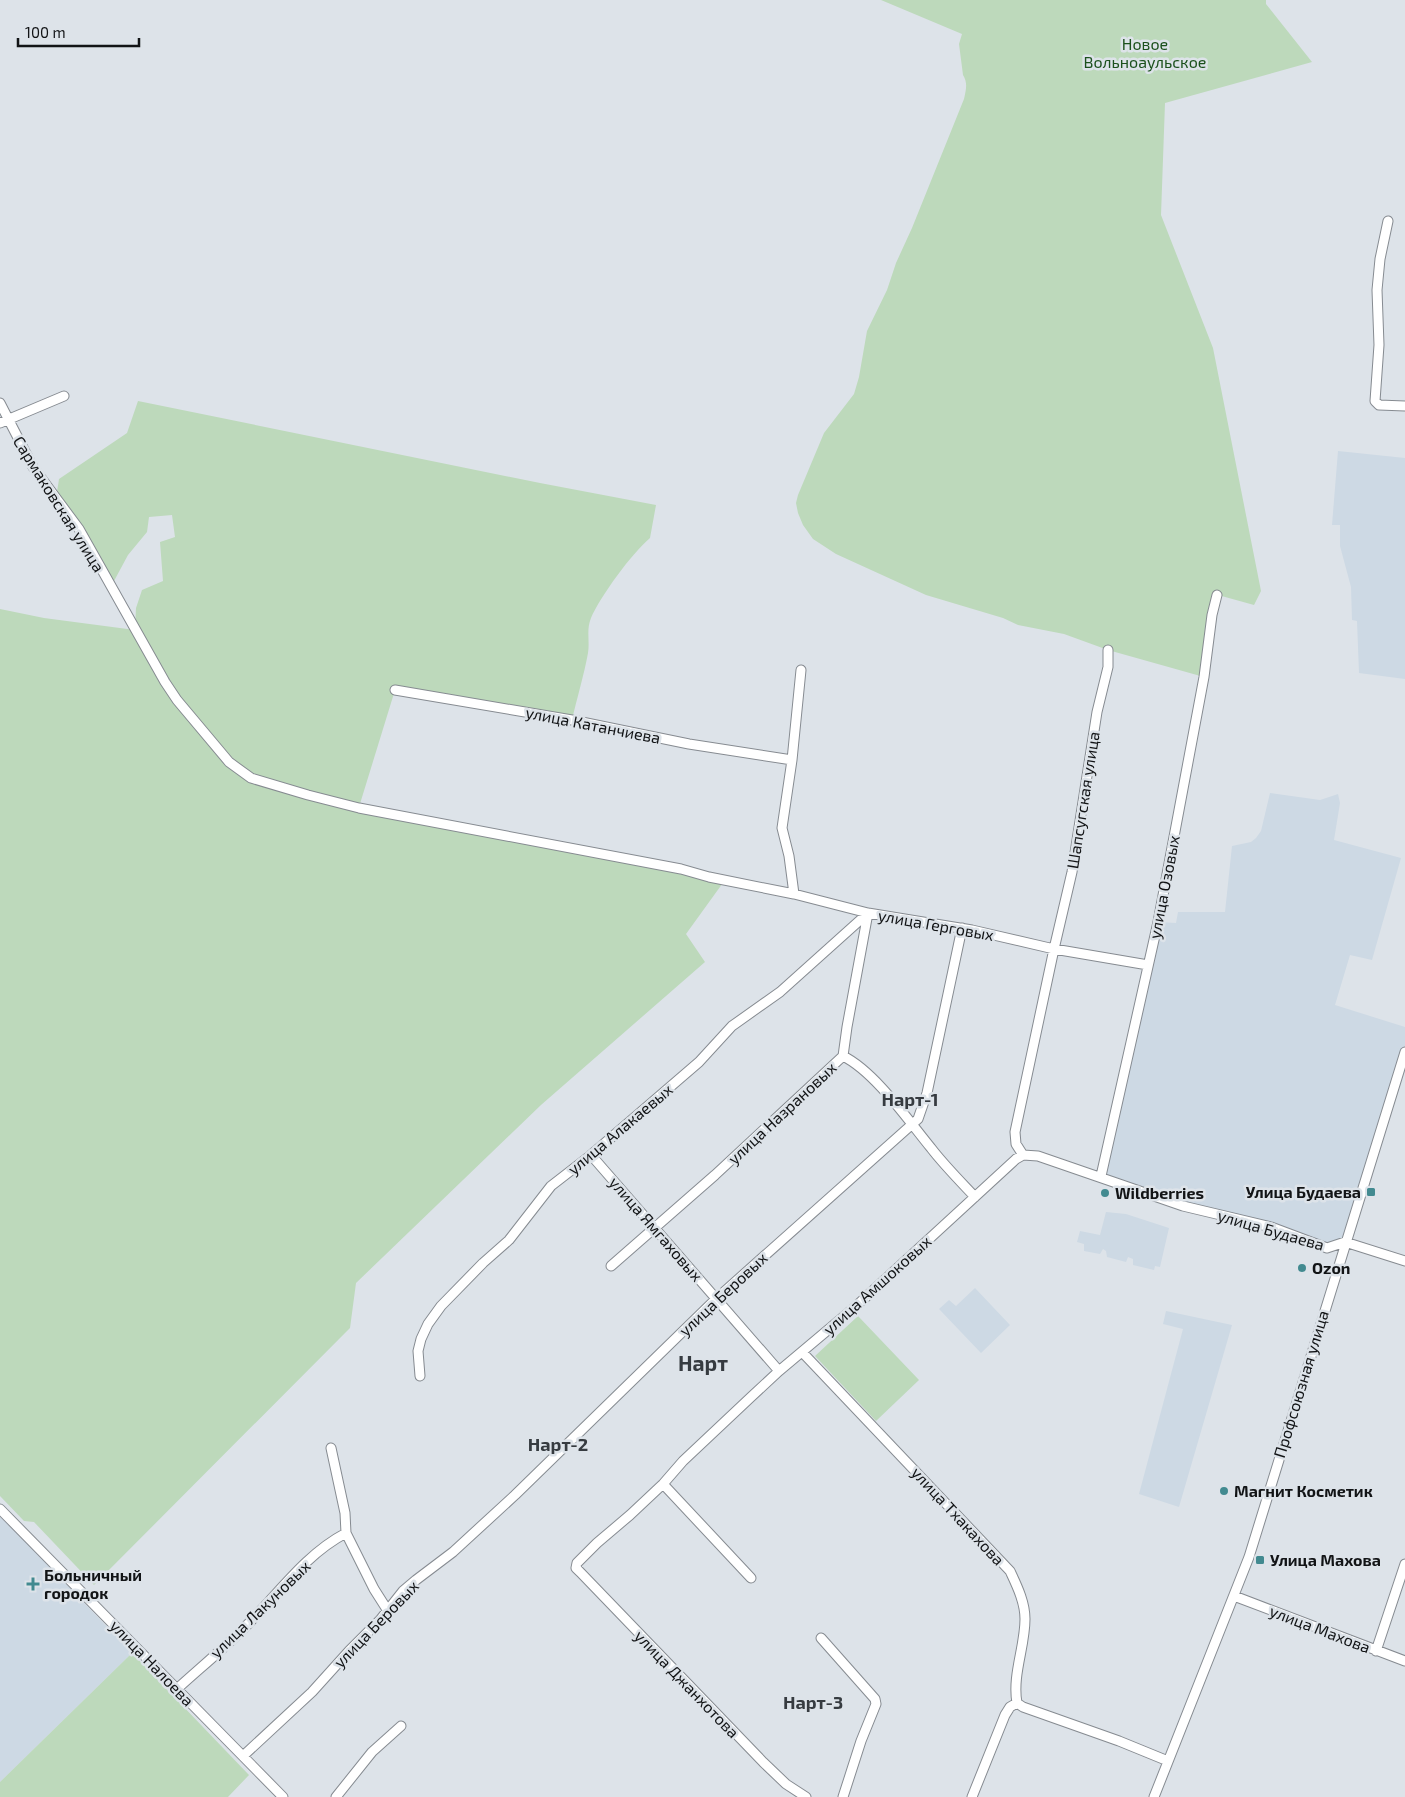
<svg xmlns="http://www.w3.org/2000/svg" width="1405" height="1797" font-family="'Exo 2',sans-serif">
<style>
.built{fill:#cdd9e4}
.green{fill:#bdd9bb}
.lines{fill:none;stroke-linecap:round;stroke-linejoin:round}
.minor-casing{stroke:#868b91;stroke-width:11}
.minor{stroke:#fff;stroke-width:9}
.poi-dot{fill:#428a90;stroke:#dde3e9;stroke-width:2}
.labels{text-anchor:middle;stroke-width:5;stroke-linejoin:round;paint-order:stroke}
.park-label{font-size:16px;fill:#1c511d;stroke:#dde3e9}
.street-label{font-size:16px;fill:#121416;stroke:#dde3e9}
.poi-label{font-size:16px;font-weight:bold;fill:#121416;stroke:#dde3e9;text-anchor:start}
.neighbourhood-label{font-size:18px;font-weight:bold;fill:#363b40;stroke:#dde3e9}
.district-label{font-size:21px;font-weight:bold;fill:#363b40;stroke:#dde3e9}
</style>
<rect width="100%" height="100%" fill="#dde3e9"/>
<path class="built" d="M1338,451L1405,458V679L1359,673L1357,621L1352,620L1351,587L1340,546V525H1332Z
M1270,793L1320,800L1338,794L1340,803L1334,840L1401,858L1372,960L1350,955L1335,1005L1405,1027V1052L1345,1242L1336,1247L1222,1214L1101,1176L1158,922L1176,923L1178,912H1225L1232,846L1251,842L1256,838L1261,831Z
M1106,1212L1126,1214L1169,1228L1160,1267L1155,1266L1154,1270L1133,1265V1259L1128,1257L1126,1262L1107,1257L1106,1251L1103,1249L1100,1254L1084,1251V1244L1077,1242L1080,1231L1100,1235Z
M975,1288L1010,1325L981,1353L939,1309L949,1300L956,1306Z
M1166,1311L1232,1325L1179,1507L1139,1494L1183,1329L1163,1324Z
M0,1515L132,1653L0,1782Z"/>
<path class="green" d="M881,0H1266V4L1312,62L1165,103L1161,215L1213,348L1261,591L1254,605L1218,595L1204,677L1108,650L1064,634L1018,625L1003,618L926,595L836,554L813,539L803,525L798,513L796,503L798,495L824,433L854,394L859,377L867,331L887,290L896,263L912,228L964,99C966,90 968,83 963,75L959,44L962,34Z
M138,401L540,483L656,505L650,538C632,553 600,597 591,618C586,630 590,641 588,653C584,675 577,698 572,720L395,690L359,807L725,880L686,934L705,962L541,1105L356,1283L350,1328L94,1585L34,1522L24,1521L0,1496V609L44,618L135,630L136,608L142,590L163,581L160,542L175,537L172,515L149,517L147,532L128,555L114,581L90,539L57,492L59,479L127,433Z
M858,1316L919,1380L876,1421L815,1356Z
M132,1653L249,1775L228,1797H0V1782Z"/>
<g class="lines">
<defs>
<path id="minor" d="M1388,221L1380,259L1377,290L1379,345L1375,401L1379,405L1405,406
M0,403L33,467L79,529L165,682L177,700L229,762L251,778L308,795L359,808L681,869L709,877L794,894L868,913L972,930L1054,949L1148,965
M0,423L64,396
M395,690L572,720L689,744L792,760
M794,894L789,856L782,828L792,760L801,670
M843,1056C875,1072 908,1120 931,1148C944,1165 960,1181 975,1197
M591,1155L779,1371
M1023,1155L1016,1144L1015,1132L1054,949L1072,872L1097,712L1108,667V650
M1101,1176L1158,922L1204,677L1212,615L1217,595
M611,1266L715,1175L843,1056L847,1027L868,913
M802,1352L1010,1571C1017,1586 1025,1602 1025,1619C1025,1647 1012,1675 1017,1703
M420,1376L418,1351L421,1339L428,1324L441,1306L483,1263L509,1240L551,1186L591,1155L699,1062L732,1026L780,992L868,913
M331,1448L345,1513L346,1533L374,1589L388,1611
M663,1484L751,1578
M0,1509L283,1797
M1234,1596L1405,1661
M821,1638L875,1699L876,1704L861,1741L843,1797
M1376,1651L1405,1564
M177,1689C199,1669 222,1650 243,1629C276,1597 304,1555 346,1533
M1017,1703L1023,1707L1119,1741L1168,1761
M243,1756L312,1692L349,1651L380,1620L403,1591L416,1580L453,1552L515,1495L716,1299L918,1119L927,1093L962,928
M336,1797L372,1752L401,1726
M806,1797L786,1784L763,1762L581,1573L576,1568L577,1563L597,1543L630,1515L663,1484L683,1461L751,1397L779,1371L854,1308L1016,1159L1023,1155L1038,1156L1183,1206L1271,1227L1327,1248L1345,1242L1405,1261
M972,1797L1005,1715L1010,1707L1017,1703
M1154,1797L1249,1557L1405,1052"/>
</defs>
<use href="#minor" class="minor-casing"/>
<use href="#minor" class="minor"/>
</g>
<g class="poi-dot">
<rect x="1366" y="1187" width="10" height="10" rx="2.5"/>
<circle cx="1105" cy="1193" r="5"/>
<circle cx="1302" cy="1268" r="5"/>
<circle cx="1224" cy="1491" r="5"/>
<rect x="1255" y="1555" width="10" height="10" rx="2.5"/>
<path d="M30.5 1576.5h5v5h5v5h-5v5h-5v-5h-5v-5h5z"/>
</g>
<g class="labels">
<g class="park-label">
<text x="1145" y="50">Новое<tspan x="1145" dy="18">Вольноаульское</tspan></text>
</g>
<g class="street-label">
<text transform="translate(59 504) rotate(58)" y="6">Сармаковская улица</text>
<text transform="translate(593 725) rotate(11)" y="6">улица Катанчиева</text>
<text transform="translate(1083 800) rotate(-81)" y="6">Шапсугская улица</text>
<text transform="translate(1164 887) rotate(-79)" y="6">улица Озовых</text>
<text transform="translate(936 925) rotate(10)" y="6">улица Герговых</text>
<text transform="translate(782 1113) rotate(-43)" y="6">улица Назрановых</text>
<text transform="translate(620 1129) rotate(-40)" y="6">улица Алакаевых</text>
<text transform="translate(656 1229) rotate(49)" y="6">улица Ямгаховых</text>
<text transform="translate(1271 1230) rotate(16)" y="6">улица Будаева</text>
<text transform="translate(877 1285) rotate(-42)" y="6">улица Амшоковых</text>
<text transform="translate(723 1294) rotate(-43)" y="6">улица Беровых</text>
<text transform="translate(1301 1384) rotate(-73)" y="6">Профсоюзная улица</text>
<text transform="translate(958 1516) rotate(47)" y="6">улица Тхакахова</text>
<text transform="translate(260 1609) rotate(-44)" y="6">улица Лакуновых</text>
<text transform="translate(376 1624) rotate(-46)" y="6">улица Беровых</text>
<text transform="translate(1320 1629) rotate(21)" y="6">улица Махова</text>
<text transform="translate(152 1663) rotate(46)" y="6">улица Налоева</text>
<text transform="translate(687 1684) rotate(46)" y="6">улица Джанхотова</text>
</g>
<g class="poi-label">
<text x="1361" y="1198" text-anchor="end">Улица Будаева</text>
<text x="1115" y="1199">Wildberries</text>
<text x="1312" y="1274">Ozon</text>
<text x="1234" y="1497">Магнит Косметик</text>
<text x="1270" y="1566">Улица Махова</text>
<text x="44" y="1581">Больничный<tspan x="44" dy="18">городок</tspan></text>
</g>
<g class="neighbourhood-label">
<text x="910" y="1106">Нарт-1</text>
<text x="558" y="1451">Нарт-2</text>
<text x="813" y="1709">Нарт-3</text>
</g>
<g class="district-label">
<text x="703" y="1371">Нарт</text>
</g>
</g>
<path d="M18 38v8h121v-8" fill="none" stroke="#121416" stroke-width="2.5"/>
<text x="25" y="38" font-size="15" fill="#121416" stroke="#dde3e9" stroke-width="4" paint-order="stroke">100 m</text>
</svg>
